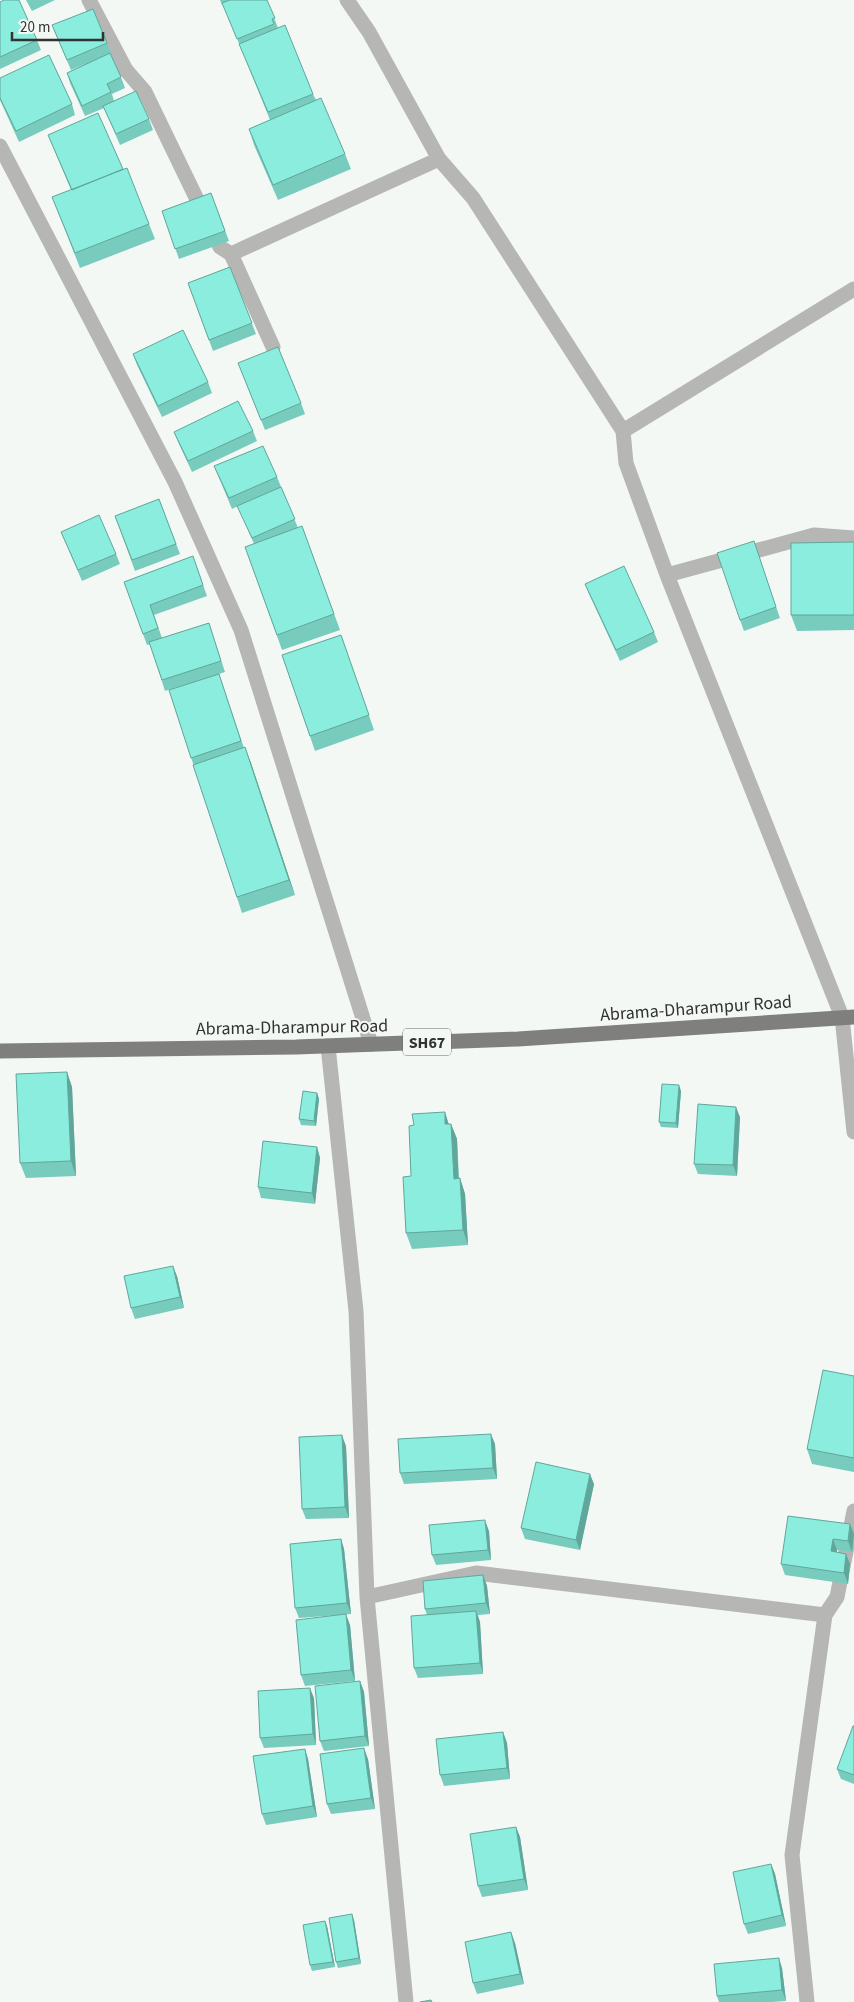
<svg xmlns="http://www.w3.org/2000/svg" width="854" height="2002" font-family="'Source Sans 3',sans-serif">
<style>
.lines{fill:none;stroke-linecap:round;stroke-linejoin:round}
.minor{stroke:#b6b6b5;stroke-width:15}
.major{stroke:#7f807e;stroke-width:15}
.wall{fill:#77ccbe}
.shaded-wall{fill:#61a69b}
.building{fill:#8aeddd;stroke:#61a69b}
.labels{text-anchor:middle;stroke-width:4;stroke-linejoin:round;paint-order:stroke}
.shield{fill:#f4f8f5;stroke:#6c6d6c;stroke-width:1}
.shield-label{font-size:16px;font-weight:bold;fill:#313231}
.street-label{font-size:18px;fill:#313231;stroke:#f4f8f5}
</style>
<rect width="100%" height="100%" fill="#f4f8f5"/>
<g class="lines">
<path class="minor" d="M89,0L126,70L145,92L220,247L231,254L273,347
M347,0L369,32L439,159L473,198L623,431L626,463L667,575L842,1017L854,1132
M0,146L175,482L241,630L371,1044
M231,254L439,159
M623,431L854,289
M667,575L814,535L854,538
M328,1046L356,1311L367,1597L406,2002
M367,1597L476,1573L825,1615
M807,2002L792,1855L825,1615L837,1597L854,1511"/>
<path class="major" d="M0,1051L296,1047L518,1039L854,1017"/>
</g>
<path class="wall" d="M26,0H55L32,11Z
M220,0H267L278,28L313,94L316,100L345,154L351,169L278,200L254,145L249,129L270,120L223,4L222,5Z
M0,2L37,40L41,50L0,69Z
M52,25L107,43L111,53L110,54L121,77L125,88L112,94L114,101L149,119L153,130L120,145L104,108L85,116L70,83L67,73L87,63L71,70Z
M0,78L72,104L75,115L19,142L0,100Z
M48,135L123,169L149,224L155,239L80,268L52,197L71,190Z
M211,193L229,241L179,259L162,211Z
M230,267L256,334L213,351L188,283Z
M133,354L208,382L212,393L162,417L137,365Z
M238,363L301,403L305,414L265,430Z
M253,431L257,441L192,472L178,442L174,432Z
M214,466L277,477L298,528L302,526L340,630L282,650L245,547L254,544L238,506L232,509Z
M159,499L180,554L135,571L115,516Z
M61,532L116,554L120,564L82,581Z
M854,542V630L797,631L791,615Z
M757,552L780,618L744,631L740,620Z
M193,556L207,596L154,615L162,638L209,623L225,672L219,674L244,748L251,763L295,895L242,913L169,690L186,684L165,691L150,644L147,645L124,582Z
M585,584L654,632L658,642L620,661L589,594Z
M341,635L374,730L315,751L282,655Z
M67,1072L72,1087L76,1176L26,1178L20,1163Z
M681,1091L678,1128L661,1127L659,1122Z
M317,1093L319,1099L316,1126L301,1125L299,1119Z
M740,1117L737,1176L698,1174L694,1164Z
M449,1124H451L457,1139L459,1178H460L465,1194L468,1245L412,1249L406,1233L411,1176Z
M317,1147L320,1158L315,1204L261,1198L258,1187Z
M177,1276L184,1308L135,1319L131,1308Z
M854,1376V1472L812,1464L807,1449Z
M495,1444L497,1479L404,1484L400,1473Z
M346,1446L349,1518L306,1519L302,1509Z
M594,1484L580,1550L525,1539L521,1528Z
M850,1524L854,1534L852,1552L837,1550V1552L846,1554L850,1564L848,1584L785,1575L781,1564Z
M489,1531L491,1560L436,1565L432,1555Z
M341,1539L344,1549L351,1614L299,1618L295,1608Z
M483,1575L487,1586L490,1614L478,1615L480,1622L483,1674L418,1678L414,1668L427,1615L425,1609Z
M350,1625L355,1681L305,1686L301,1675Z
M360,1681L364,1692L369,1746L324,1751L320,1741Z
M314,1698L316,1745L264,1748L260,1738Z
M854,1726V1784L841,1779L837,1769Z
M503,1732L507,1743L510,1779L444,1786L440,1775Z
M305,1749L308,1759L317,1817L266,1825L262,1814Z
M368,1759L375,1809L331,1814L327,1804Z
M516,1827L520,1837L528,1890L482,1897L478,1886Z
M771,1864L775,1874L786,1926L748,1934L744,1924Z
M354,1920L361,1964L338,1968L336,1962Z
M327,1926L335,1967L312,1971L310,1965Z
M515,1943L524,1984L477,1994L473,1983Z
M782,1968L786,2001L772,2002H719L717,1996Z"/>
<path class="shaded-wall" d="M245,747L251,763L295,895L289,880Z
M67,1072L72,1087L76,1176L71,1161Z
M679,1085L681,1091L678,1128L676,1123Z
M317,1093L319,1099L316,1126L314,1121Z
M736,1107L740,1117L737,1176L733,1165Z
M445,1112L450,1128L445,1124Z
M451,1124L457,1139L459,1194L454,1179Z
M317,1147L320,1158L315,1204L312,1193Z
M460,1178L465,1194L468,1245L463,1230Z
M173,1266L177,1276L184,1308L180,1297Z
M491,1434L495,1444L497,1479L493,1468Z
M342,1435L346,1446L349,1518L345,1507Z
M590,1474L594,1484L580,1550L576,1540Z
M485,1520L489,1531L491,1560L488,1550Z
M850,1524L854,1534L852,1552L848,1541Z
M341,1539L344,1549L351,1614L347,1603Z
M833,1539L837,1550L835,1562L831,1551Z
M846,1554L850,1564L848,1584L844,1573Z
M483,1575L487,1586L490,1614L486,1603Z
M476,1611L480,1622L483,1674L480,1663Z
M346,1614L350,1625L355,1681L351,1670Z
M360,1681L364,1692L369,1746L365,1736Z
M310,1688L314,1698L316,1745L313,1734Z
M503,1732L507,1743L510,1779L507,1768Z
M364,1748L368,1759L375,1809L371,1798Z
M305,1749L308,1759L317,1817L313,1806Z
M516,1827L520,1837L528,1890L524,1879Z
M771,1864L775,1874L786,1926L782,1915Z
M352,1914L354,1920L361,1964L359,1958Z
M325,1921L327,1926L335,1967L333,1962Z
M511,1932L515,1943L524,1984L520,1974Z
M779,1958L782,1968L786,2001L782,1990Z"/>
<path class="building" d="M4,0H19L37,40L0,57V2Z
M230,0H267L275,18L272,19L274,24L237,39L222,3Z
M93,9L107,43L67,60L52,25Z
M285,25L313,94L268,112L239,44Z
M110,53L121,77L107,84L111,92L82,106L67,73Z
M49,55L72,104L16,131L0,98V78Z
M136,91L149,119L116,134L103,106Z
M321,98L345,154L273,185L249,129Z
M98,113L123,169L72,190L48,135Z
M127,168L149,224L75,253L52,197Z
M211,193L225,231L175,249L162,211Z
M230,267L252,323L209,340L188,283Z
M183,330L208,382L158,406L133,354Z
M278,347L301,403L261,420L238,363Z
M238,401L253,431L188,461L174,432Z
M263,446L277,477L229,498L214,466Z
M281,487L295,519L252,538L237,506Z
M159,499L176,544L132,560L115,516Z
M99,515L116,554L78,570L61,532Z
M302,526L334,614L277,635L245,547Z
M754,541L776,607L740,620L717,553Z
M854,542V615H791V543Z
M193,556L203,585L150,605L158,628L143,634L124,582Z
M624,566L654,632L616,650L585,584Z
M209,623L221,661L162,680L149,642Z
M341,635L369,715L310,736L282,655Z
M219,674L241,741L191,758L169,690Z
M245,747L289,880L237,897L193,765Z
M67,1072L71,1161L20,1163L16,1074Z
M662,1084L679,1085L676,1123L659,1122Z
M303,1091L317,1093L314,1121L299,1119Z
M698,1104L736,1107L733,1165L694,1164Z
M445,1112V1124H451L454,1179L460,1178L463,1230L406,1233L403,1177L411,1176L409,1126L414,1125L412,1114Z
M263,1141L317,1147L312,1193L258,1187Z
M173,1266L180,1297L131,1308L124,1276Z
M823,1370L854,1376V1458L807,1449Z
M491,1434L493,1468L400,1473L398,1439Z
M342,1435L345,1507L302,1509L299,1437Z
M536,1462L590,1474L576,1540L521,1528Z
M788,1516L850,1524L848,1541L833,1539L831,1551L846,1554L844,1573L781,1564Z
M485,1520L488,1550L432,1555L429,1525Z
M341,1539L347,1603L295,1608L290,1544Z
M483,1575L486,1603L425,1609L423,1581Z
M476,1611L480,1663L414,1668L411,1616Z
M346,1614L351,1670L301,1675L296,1620Z
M360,1681L365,1736L320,1741L315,1686Z
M310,1688L313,1734L260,1738L258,1691Z
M853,1726H854V1775L837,1769Z
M503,1732L507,1768L440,1775L436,1739Z
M364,1748L371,1798L327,1804L320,1754Z
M305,1749L313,1806L262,1814L253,1756Z
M516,1827L524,1879L478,1886L470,1834Z
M771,1864L782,1915L744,1924L733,1872Z
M352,1914L359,1958L336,1962L329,1918Z
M325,1921L333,1962L310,1965L303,1925Z
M511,1932L520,1974L473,1983L465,1942Z
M779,1958L782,1990L717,1996L714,1964Z
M431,2000L432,2002H420Z"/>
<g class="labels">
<rect class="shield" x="403" y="1028.5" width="48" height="27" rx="4"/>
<g class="shield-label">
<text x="427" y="1048">SH67</text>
</g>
<g class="street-label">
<text transform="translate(696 1008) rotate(-4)" y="6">Abrama-Dharampur Road</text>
<text transform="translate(292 1027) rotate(-1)" y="6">Abrama-Dharampur Road</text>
</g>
</g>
<path d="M12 32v8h91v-8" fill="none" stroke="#313231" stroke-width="2.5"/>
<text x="20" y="32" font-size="15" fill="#313231" stroke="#f4f8f5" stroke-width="4" paint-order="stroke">20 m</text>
</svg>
